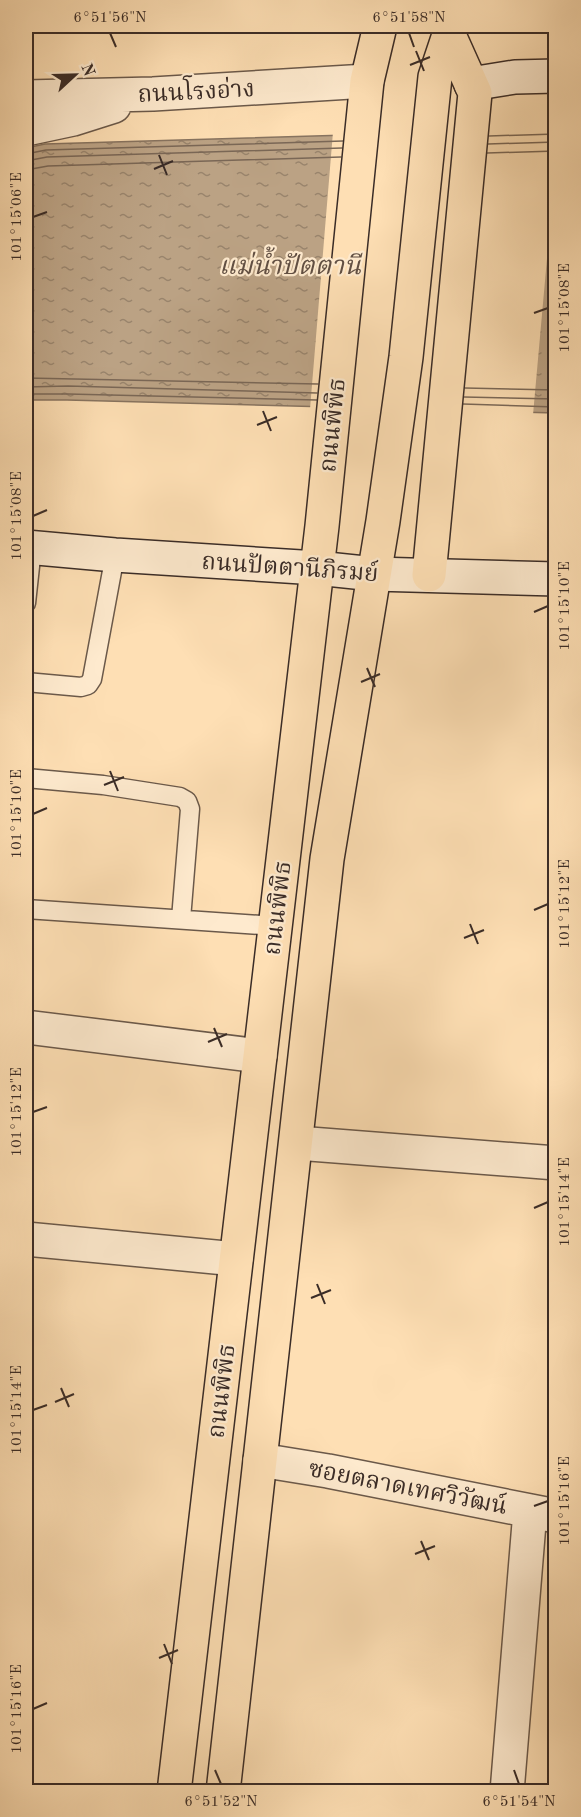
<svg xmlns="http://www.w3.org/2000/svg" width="581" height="1817" font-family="'Old Standard TT','Noto Serif Thai',serif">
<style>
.water{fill:url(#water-ripples);stroke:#87735f;stroke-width:1.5}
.pier{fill:#fedfb4}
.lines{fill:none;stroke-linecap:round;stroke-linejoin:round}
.shore{stroke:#7a6756;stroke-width:1.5}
.lane-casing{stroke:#6b594a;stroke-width:21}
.street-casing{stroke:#6b594a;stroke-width:36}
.secondary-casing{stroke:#3a2c27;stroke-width:36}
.primary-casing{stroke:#3a2c27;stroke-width:36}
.lane{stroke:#feeace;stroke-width:18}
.street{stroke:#feeace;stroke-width:33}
.secondary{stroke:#feeace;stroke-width:33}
.primary{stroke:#fedfb4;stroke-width:33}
.ticks{fill:none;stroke:#3a2c27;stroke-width:2}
.labels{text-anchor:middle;stroke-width:4.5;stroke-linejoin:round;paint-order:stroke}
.street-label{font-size:24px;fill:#3a2c27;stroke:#feeace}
.water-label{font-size:26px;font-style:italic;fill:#614f43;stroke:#feeace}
.neatline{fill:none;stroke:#3a2c27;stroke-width:2}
.ticks-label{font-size:15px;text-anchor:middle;fill:#3a2c27}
</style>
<defs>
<pattern id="water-ripples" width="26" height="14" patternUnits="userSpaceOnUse" patternTransform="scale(1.5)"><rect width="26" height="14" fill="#bba284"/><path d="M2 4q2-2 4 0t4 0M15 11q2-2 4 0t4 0" fill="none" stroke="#99846c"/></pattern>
</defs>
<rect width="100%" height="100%" fill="#fedfb4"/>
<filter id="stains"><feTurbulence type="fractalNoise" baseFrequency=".00333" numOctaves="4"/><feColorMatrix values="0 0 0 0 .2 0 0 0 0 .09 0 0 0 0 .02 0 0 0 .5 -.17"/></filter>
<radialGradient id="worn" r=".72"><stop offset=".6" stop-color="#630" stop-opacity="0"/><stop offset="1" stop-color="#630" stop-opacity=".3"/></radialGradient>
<path class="water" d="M555,129V413L67,400H26V148L45,144Z"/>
<path class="pier" d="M556,126L555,169L533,415L310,409L333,132Z"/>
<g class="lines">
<path class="shore" d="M489,136L556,134
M488,144L556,142
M487,153L556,151
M26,154L46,150L343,141
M26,161L47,157L342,148
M26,170L48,166L341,157
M26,378L318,384
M26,387L68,386L317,393
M465,388L556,390
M26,394H68L317,400
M464,397L556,399
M463,404L556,407"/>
<defs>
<path id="lane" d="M26,603L32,548
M26,682L81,687L88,685L92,679L115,555
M26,778L103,785L180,797L187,801L190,809L181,919
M26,909L275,926"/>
<path id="street" d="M26,97L153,94L367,81
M26,129L73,119L114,106
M26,1027L260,1056
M297,1143L556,1163
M26,1239L236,1259
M260,1460L328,1471L556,1516
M507,1792L530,1511"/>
<path id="secondary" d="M471,84L515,77L556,76
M26,547L115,555L317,568L374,574L556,579"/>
<path id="primary" d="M429,575L475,93L449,35
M174,1792L322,526L367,81L380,26
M223,1792L327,859L383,521L406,357L435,77L452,26"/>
</defs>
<use href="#lane" class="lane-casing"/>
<use href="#street" class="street-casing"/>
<use href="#secondary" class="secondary-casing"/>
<use href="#primary" class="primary-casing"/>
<use href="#lane" class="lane"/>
<use href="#street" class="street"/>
<use href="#secondary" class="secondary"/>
<use href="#primary" class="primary"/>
</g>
<path class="ticks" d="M110,33L116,47M409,33L414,47M416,51L424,71M410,65L430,57M159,155L167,175M154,169L173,161M33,217L47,212M534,313L548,308M263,411L271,431M257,425L277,417M33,516L47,510M534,612L548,606M367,668L375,687M361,682L380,674M110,771L118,791M104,785L124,777M33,814L47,808M534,910L548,904M470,924L478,944M464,938L484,930M214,1028L222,1047M208,1042L227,1034M33,1112L47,1107M534,1208L548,1202M317,1284L325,1304M311,1298L331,1290M61,1388L69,1407M55,1402L74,1394M33,1410L47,1405M534,1506L548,1501M421,1541L429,1560M415,1554L435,1546M164,1644L172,1664M159,1658L178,1650M33,1709L47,1703M215,1770L221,1784M514,1770L519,1784"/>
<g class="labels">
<g class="street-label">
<text transform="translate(196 91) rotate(-3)" y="8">ถนนโรงอ่าง</text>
<text transform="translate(332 425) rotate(-84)" y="8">ถนนพิพิธ</text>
<text transform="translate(290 567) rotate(4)" y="8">ถนนปัตตานีภิรมย์</text>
<text transform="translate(277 908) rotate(-83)" y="8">ถนนพิพิธ</text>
<text transform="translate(221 1391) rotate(-83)" y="8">ถนนพิพิธ</text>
<text transform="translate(408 1487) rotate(11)" y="8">ซอยตลาดเทศวิวัฒน์</text>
</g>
<g class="water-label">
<text x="290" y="274">แม่น้ำปัตตานี</text>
</g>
</g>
<rect width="581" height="1817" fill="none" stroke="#fedfb4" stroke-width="66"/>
<g transform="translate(75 75) rotate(68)" stroke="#feeace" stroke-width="4.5" paint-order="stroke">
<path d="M0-4.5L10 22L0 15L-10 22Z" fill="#3a2c27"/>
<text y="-9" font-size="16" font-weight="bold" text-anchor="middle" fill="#3a2c27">N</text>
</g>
<rect x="33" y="33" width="515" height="1751" class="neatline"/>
<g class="ticks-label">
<text x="110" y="22">6°51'56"N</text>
<text x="409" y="22">6°51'58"N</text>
<text transform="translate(16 217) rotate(-90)" y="5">101°15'06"E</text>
<text transform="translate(564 308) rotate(-90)" y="5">101°15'08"E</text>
<text transform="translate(16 516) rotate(-90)" y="5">101°15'08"E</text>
<text transform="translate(564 606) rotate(-90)" y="5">101°15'10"E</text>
<text transform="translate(16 814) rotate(-90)" y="5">101°15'10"E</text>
<text transform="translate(564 904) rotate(-90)" y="5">101°15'12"E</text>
<text transform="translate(16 1112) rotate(-90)" y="5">101°15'12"E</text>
<text transform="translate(564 1202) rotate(-90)" y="5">101°15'14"E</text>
<text transform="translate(16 1410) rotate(-90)" y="5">101°15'14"E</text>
<text transform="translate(564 1501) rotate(-90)" y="5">101°15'16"E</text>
<text transform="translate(16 1709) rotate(-90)" y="5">101°15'16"E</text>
<text x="221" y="1806">6°51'52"N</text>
<text x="519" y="1806">6°51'54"N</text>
</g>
<rect width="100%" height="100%" filter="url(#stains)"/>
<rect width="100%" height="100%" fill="url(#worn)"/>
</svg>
